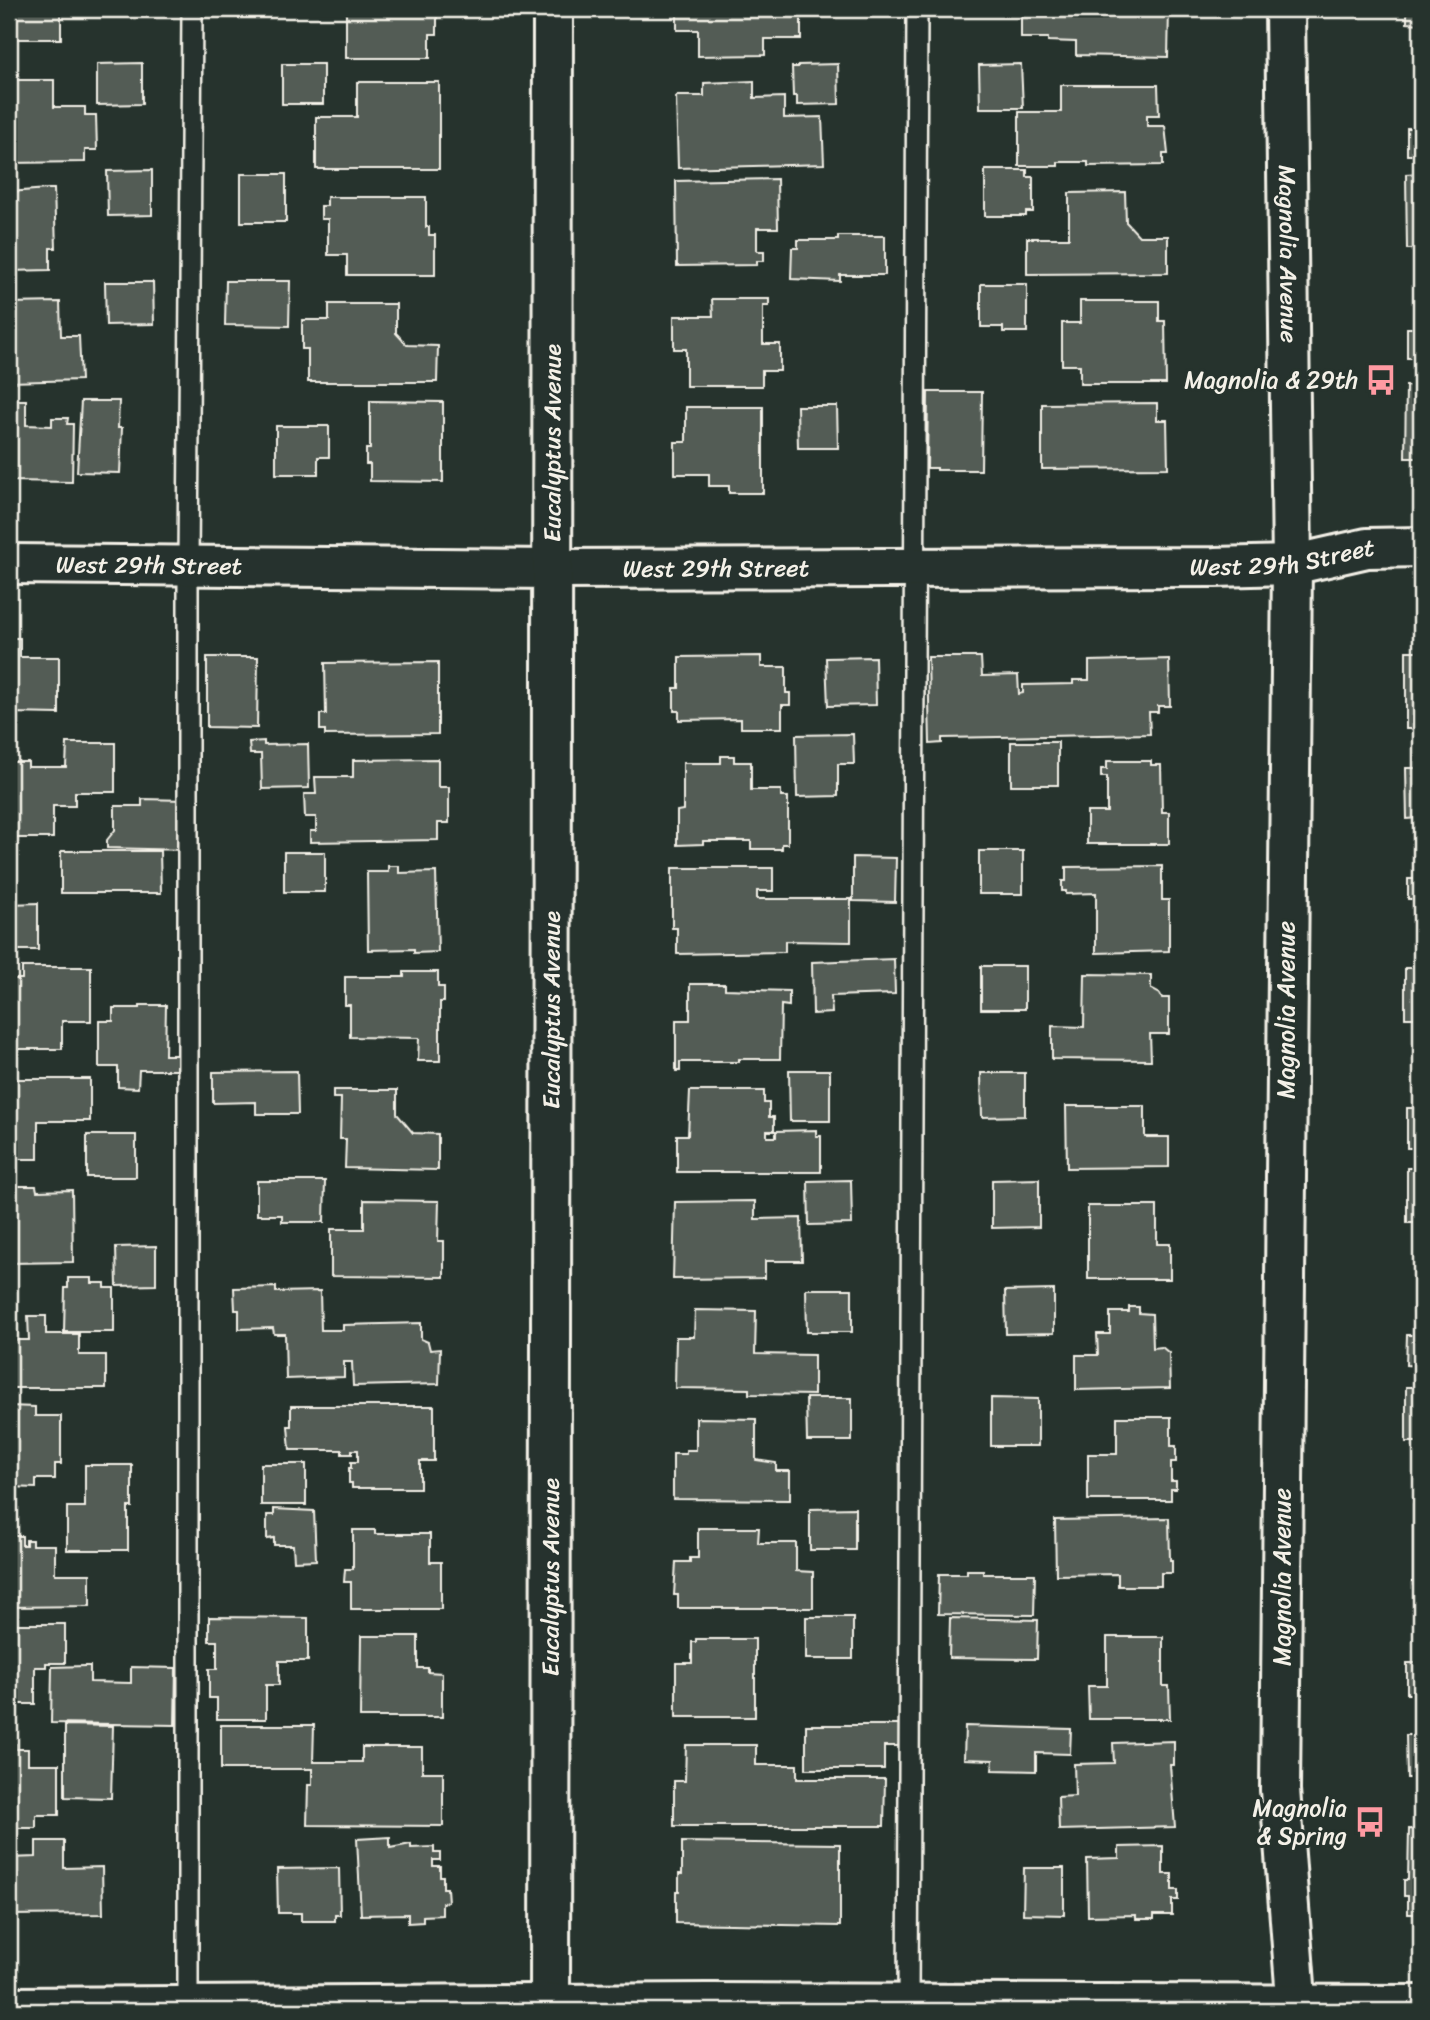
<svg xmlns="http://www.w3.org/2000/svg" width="1430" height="2020" font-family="Sriracha,sans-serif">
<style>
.building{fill:#525c55;stroke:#f4f1e8;stroke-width:2}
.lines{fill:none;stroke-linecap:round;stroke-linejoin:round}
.lane-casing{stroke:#f4f1e8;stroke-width:24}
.street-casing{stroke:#f4f1e8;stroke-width:44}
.secondary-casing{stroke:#f4f1e8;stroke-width:44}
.lane{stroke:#26332d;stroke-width:19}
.street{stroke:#26332d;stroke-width:38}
.secondary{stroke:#26332d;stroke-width:38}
.labels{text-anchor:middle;stroke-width:6;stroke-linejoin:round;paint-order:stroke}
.street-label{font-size:24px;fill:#f4f1e8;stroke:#26332d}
.poi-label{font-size:24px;fill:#f4f1e8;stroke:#26332d;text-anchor:end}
</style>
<rect width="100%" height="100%" fill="#26332d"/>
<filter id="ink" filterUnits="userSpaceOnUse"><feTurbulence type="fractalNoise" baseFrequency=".0143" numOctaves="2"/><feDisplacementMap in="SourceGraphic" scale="14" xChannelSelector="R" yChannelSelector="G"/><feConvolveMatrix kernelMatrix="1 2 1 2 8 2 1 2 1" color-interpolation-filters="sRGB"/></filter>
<g filter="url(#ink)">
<path class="building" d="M9,9H61V39H9Z
M346,9H437V34H430V58H346Z
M677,9H801V39H765V55L698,56V30H677Z
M1021,9H1169L1168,57L1076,55V42L1048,41V38H1021Z
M1407,9H1421V24L1407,23Z
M1417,59H1421V155H1407V128H1417Z
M142,63V104L97,105V64Z
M282,64H323V104H282Z
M838,64L839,104L797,105V96H793L792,67H798V65Z
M1021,64L1023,108H980L979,65Z
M9,80H54V107H85V115H96L97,150H85V162L9,163Z
M754,81V98L784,97V118L822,117L824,164L678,168L676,96H704V83Z
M357,82H439V169H316V117H357Z
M1061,85H1158L1159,115H1147V126H1165L1168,154H1163V165L1088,166V162H1058V166H1019V112H1061Z
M152,170V215L108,216L107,171Z
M985,170H1027V177H1033V212H1026V216H985Z
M1421,173V249H1407L1406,174Z
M241,174H286V222H241Z
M777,179L778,228H757V251H764V261H757V265L677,266L676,181Z
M48,189H54L56,248H50V270L9,271V192Z
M1125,192L1126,222L1139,236H1168V273L1027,274V238H1069V193Z
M327,197H426V227H429V235H435V275H347V255H328V219H321V206H327Z
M838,236H885V275H840V281L791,279L792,248H798V240H838Z
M226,281H290L289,326L225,325Z
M1421,281V358H1407V328H1415L1414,282Z
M105,282H153L154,324L106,325Z
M981,284H1027V332H1003V327H981Z
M712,299H769V306H763V344H780V371H762V386H686V349H674V316H713Z
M1080,301H1159V321H1165L1166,384H1080V365H1062V323H1080Z
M60,302L61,336H79L81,380L9,382V303Z
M329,304H396V333L407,345L438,346L437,382H308V349H302V320H329Z
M1406,386L1421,387V458H1405Z
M928,392H982L981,470H937V468H927Z
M9,400H26V425L52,426V418H68L67,424H73L72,482L9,481Z
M81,401H119L118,428H122L120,473L77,472Z
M370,401L443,402V482L370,481V464H366V449H370Z
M1157,403V420H1167L1168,468L1042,469V404Z
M797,406H837L838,448H798Z
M686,407H763V493H729V486H709V474H675V442H686Z
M276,426H329V457H318V474H276Z
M1417,635H1421V729H1406V651H1417Z
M9,638H20V657H59V714L9,713Z
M761,656V667H786V693H790V705H782V728H741V719L679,720V711H674V688H679V657Z
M207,657H258L257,728L207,727Z
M875,657L876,705L828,706L826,658Z
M928,657H981L982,676L1018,675L1019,694L1023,693V685L1073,684V680H1089V661L1169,659L1170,706H1158V712H1149L1150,734L942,738V743L930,744Z
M438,662V734L325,735V730H320V714H326L325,663Z
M853,734L854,764H838V796L797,797L796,735Z
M264,741V745L308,744L309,788L262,789L261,754H250L249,742Z
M1011,742H1058V785H1011Z
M67,743H115V792H75V806H53V838H9V762H28V767H66Z
M1418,746H1421V839H1418V818L1407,819L1406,768H1418Z
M721,756H734V762H751V790H781V797H788V844H782V849H751V841H703V844L677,845V811L683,810V763H721Z
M438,759V787H449V823H438V840L310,842V831H316V817H305L304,794H316L315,777H353V760Z
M1107,761H1151V765H1161L1162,812H1169V844H1087V812H1107V777H1101V769H1107Z
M142,799L185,800V850L107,848V840L115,830V806H142Z
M61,851H160L161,893H61Z
M979,851H1023V894H979Z
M284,852H325V892H284Z
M853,857L896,858L895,902L853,901Z
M1414,860H1421V927H1415L1414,899H1408V879H1415Z
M9,865L10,904L38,903V950H9Z
M388,866H399V873L436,872L438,952L414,953V949L368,950L367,872H388Z
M1162,866V900H1169V951L1096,953V893L1066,894V891H1062V881H1066V867Z
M672,868H773V891H757V899H851V942L785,941V952L677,954V928H672Z
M1417,945H1421V1040H1417L1418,1018H1405V968H1417Z
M894,959L895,994L831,996L832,1013L813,1014L812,962Z
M981,966H1025V1009H981Z
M22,967H91V1021H62V1049H9V979H22Z
M404,972H438V987H444V1002H440V1061H418L419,1038L350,1037V1005H345V977H404Z
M1085,974L1151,975V989L1160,994L1162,998H1169V1034H1150L1151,1060L1052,1059V1026L1084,1027Z
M690,984H725V989L789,991V1006L781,1005L780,1059H739V1062H680V1071H676V1020H690Z
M140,1005H166L165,1055H179V1070H139L138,1088L118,1087V1067H99V1021H113V1008H140Z
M1420,1047L1421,1148H1407V1108H1420Z
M789,1070H830V1121H790Z
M297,1071L298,1114H256V1102L213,1103V1072Z
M981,1073H1025V1116L982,1117Z
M9,1079H90V1121H38V1159H9Z
M333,1090H397V1114L413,1133L438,1134V1170L345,1168L346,1139H340L341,1098H333Z
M690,1091H764V1103H769V1117H774V1131H767V1137H776V1131L816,1130V1136H821V1172H677V1135H688Z
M1066,1106H1145V1137H1169V1167L1067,1168Z
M87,1135H136V1177H87Z
M1417,1164H1421V1259H1419L1418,1223H1407V1168H1418Z
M1039,1179V1227L992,1228V1180Z
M851,1180L852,1224L809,1225L808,1181Z
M257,1181H325L324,1222H282V1215H257Z
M9,1186H36L37,1191L72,1190L73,1262L9,1263V1266Z
M364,1200L439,1201L438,1241H444V1277L331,1276V1229H364Z
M755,1201V1219L801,1218L802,1261H765V1278L673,1279L675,1202Z
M1088,1206H1157V1244H1170V1279H1088Z
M156,1246V1285L117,1286L116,1247Z
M68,1278H92V1283H105V1288H114V1332H64L65,1288H68Z
M276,1287V1292L320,1291L321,1330H343V1325L421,1323V1339L428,1342L430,1350L440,1349L439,1384L353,1386L352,1362H344V1377L286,1379L285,1334H274L273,1328L239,1329V1310H235L234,1288Z
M806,1289H852V1332H807Z
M1054,1290V1333L1006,1334L1005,1291Z
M9,1303H16V1340H29L28,1316H46V1334H79V1355H106V1388H9Z
M1129,1307H1139V1313L1152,1314L1153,1348L1162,1347L1169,1353L1170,1388L1076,1390V1355H1098L1097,1334H1110V1312H1129Z
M695,1310L756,1311L755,1354L814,1355V1395L749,1394V1389L675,1388L676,1337H694Z
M1421,1323V1366L1406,1365L1407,1335H1420Z
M1418,1383H1421V1477H1419V1442H1406V1387H1418Z
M806,1398H852V1441H807Z
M991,1398L1038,1399V1446H991Z
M9,1406L35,1407V1416H61V1464H55V1479H36V1488L9,1487Z
M291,1406H434V1461H420V1488H352V1483H349V1468H351V1462H358V1450H352V1454H342V1450H290L288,1426H291Z
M1117,1417H1171V1446H1176V1462H1171V1481H1176V1489H1171V1500H1088V1454H1117Z
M696,1418L756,1419V1460L776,1463V1471H790V1500L673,1499V1454H686V1450H696Z
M261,1464H306V1505H261Z
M85,1465H132V1507H128V1550H67V1507H85Z
M1413,1504H1421V1585H1413Z
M855,1508V1550H810V1509Z
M274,1509L314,1511L316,1560L294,1561L293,1545H274V1538L267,1539V1515H274Z
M1169,1518L1170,1560H1172V1573H1161V1586H1118V1574L1056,1575L1055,1520Z
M9,1524H15V1536H22V1545H26V1540H32V1545H55V1574H90V1606L9,1607Z
M698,1528H759L758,1543H796V1571L813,1572V1608H678V1595H674L676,1562H690V1558H698Z
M353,1530H375V1534H430V1562H441V1609H351V1582H344L345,1569H353Z
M967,1570H983V1574H1035L1034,1615L938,1614L939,1574H967Z
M209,1617L308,1618V1661H279V1685H266V1719H217V1698H209V1669H217V1641H209Z
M806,1617H853V1659H806Z
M950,1618L1038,1620L1037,1659L949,1658Z
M9,1624H65V1663H46V1667H35V1704H9Z
M361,1636H418V1668H428V1672L442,1673V1717H360Z
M1107,1637H1163V1686H1169L1170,1719H1089L1088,1686H1107Z
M696,1639H755V1717H676V1663H692V1642H696Z
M1407,1663H1421V1694H1407Z
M85,1666H90V1682L131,1683V1667L176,1668L175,1725L51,1723L52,1667Z
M1417,1721H1421V1804H1417V1778H1407L1406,1735H1417Z
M65,1725L113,1726L111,1798L65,1797Z
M221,1725H314L313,1762H362V1747H422V1772H443V1826L307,1825L308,1785H312V1769H221Z
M806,1725H901V1746H884V1769H806Z
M965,1726L1071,1729L1070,1754L1036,1753V1771L992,1770L993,1760L964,1759Z
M1174,1741V1765H1170L1175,1827L1059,1830L1058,1797L1075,1796L1074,1764L1114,1763L1113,1743Z
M9,1744H16V1749H28V1764H59V1815H36V1828H9Z
M686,1745H756V1765H797V1779H885L884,1826H674V1781H685Z
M1409,1829L1421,1830V1914H1408V1896H1404V1880H1408Z
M390,1837V1848L411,1844V1848L434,1847V1853H440V1860H433V1866H440V1876H443V1888H447L448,1902L442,1903V1915L423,1916V1922L408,1923V1914L361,1915L357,1839Z
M36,1841H64V1868L102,1867L103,1914L9,1915V1858L36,1857Z
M682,1842L840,1844V1926L676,1923V1891H679V1874H682Z
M1163,1846V1874H1172V1890H1178V1900H1172V1915H1154V1919H1136V1915L1088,1916L1087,1859L1119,1858V1847Z
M339,1868L340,1915H335V1921H301V1913H278L277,1869Z
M1024,1868H1064V1915L1023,1914Z"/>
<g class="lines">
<defs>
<path id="lane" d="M188,2004V565L192,9
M908,2004L917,9"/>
<g id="street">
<path id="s1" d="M9,564L552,569L1215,567L1292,565L1367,548L1421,547"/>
<path id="s2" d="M550,2011L553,9"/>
</g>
<g id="secondary">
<path id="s3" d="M1285,9L1292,565L1280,1790L1297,2011"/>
<path d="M9,2007L708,2003L1421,2005"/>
</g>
</defs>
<use href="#lane" class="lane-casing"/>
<use href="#street" class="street-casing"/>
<use href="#secondary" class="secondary-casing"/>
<use href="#lane" class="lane"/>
<use href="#street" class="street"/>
<use href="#secondary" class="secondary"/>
</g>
</g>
<defs>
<symbol id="bus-bare" viewBox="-9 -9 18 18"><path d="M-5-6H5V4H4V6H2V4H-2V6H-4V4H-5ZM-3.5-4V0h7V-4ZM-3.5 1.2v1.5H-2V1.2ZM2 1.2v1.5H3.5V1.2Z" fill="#ff9aa2" stroke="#26332d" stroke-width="2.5" paint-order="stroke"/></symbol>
</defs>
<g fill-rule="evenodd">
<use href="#bus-bare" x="1359" y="358" width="44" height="44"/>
<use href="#bus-bare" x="1348" y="1800" width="44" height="44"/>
</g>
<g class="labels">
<g class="street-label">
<text dy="8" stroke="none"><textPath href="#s3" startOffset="245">Magnolia Avenue</textPath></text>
<text dy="8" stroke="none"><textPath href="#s2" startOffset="1568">Eucalyptus Avenue</textPath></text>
<text dy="8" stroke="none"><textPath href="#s1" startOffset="1274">West 29th Street</textPath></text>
<text dy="8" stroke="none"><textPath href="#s1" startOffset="140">West 29th Street</textPath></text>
<text dy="8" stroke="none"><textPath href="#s1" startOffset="707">West 29th Street</textPath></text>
<text dy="8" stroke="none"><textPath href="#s2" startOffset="1001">Eucalyptus Avenue</textPath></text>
<text transform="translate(1286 1010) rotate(-90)" y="8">Magnolia Avenue</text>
<text dy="8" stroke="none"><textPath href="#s2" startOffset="434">Eucalyptus Avenue</textPath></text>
<text transform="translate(1282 1577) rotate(-90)" y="8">Magnolia Avenue</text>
</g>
<g class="poi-label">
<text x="1358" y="388">Magnolia &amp; 29th</text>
<text x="1347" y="1816">Magnolia<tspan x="1347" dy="28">&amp; Spring</tspan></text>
</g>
</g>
<rect width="1430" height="2020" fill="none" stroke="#26332d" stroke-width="35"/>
<rect x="18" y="18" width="1395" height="1985" fill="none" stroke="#f4f1e8" stroke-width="2.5" filter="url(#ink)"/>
</svg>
